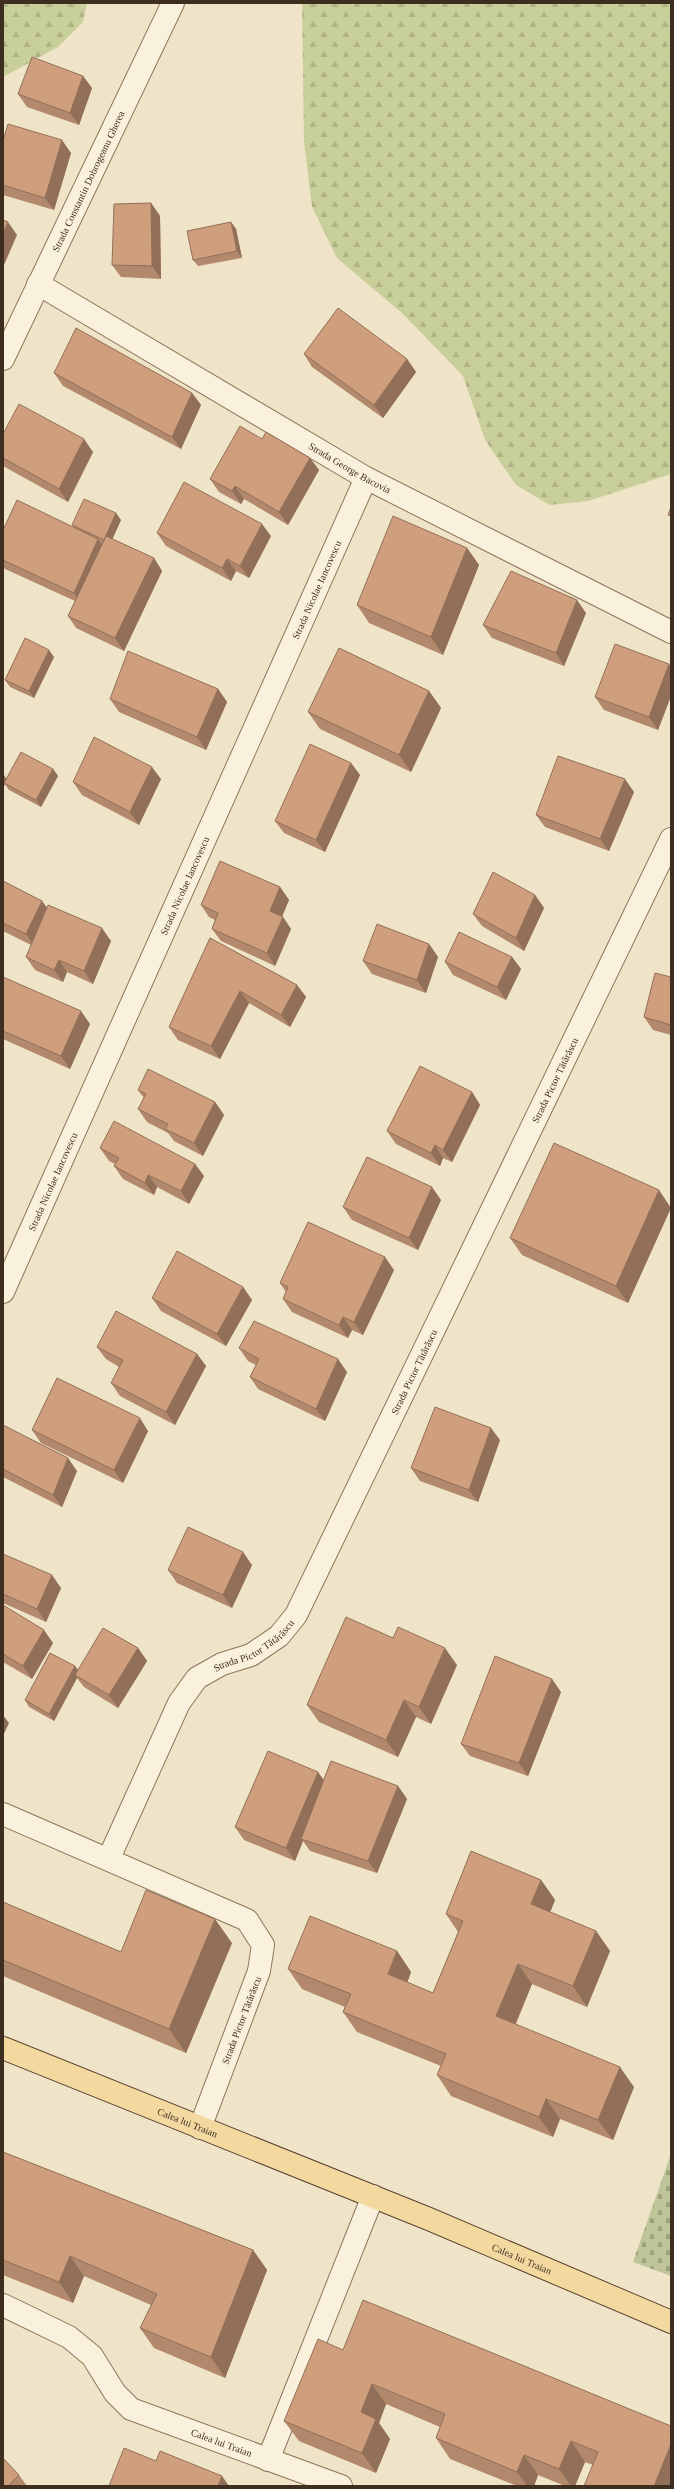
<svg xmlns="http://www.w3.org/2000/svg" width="674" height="2489" font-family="'Times New Roman',serif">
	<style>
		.forest { fill: url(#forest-firs) }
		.cemetery { fill: url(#cemetery-stones) }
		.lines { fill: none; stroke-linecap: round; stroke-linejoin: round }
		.street-casing { stroke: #8d765c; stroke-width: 24 }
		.primary-casing { stroke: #5b4430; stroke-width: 24 }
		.street { stroke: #faf1dc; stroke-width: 22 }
		.primary { stroke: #f3d9a0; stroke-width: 22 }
		.wall { fill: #b2896c }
		.shaded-wall { fill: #916f58 }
		.building { fill: #cf9f7d; stroke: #916f58 }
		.labels { text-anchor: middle; stroke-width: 3.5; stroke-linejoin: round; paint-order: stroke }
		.street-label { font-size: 10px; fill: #3d2e20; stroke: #f7eed8 }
	</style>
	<defs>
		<pattern id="forest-firs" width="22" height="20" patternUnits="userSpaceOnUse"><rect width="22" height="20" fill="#c9cf9b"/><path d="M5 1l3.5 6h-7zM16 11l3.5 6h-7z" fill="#aeb285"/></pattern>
		<pattern id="cemetery-stones" width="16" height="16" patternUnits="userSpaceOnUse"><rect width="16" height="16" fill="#bfc49a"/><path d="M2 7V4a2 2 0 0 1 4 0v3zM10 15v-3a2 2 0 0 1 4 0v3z" fill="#9ca07d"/></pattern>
	</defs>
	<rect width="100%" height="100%" fill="#f0e4c8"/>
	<path class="forest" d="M3,3h84l-4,19 -25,25 -55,30z
		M302,3h369v471l-83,27 -38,4 -34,-20 -31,-45 -22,-64 -60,-62 -66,-56 -25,-51 -8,-65z"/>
	<path class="cemetery" d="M671,2154v122l-38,-14z"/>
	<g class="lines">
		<g class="street-casing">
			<g id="street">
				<path id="s1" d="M38,284l328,194 305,154"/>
				<path id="s2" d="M3,359l170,-356"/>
				<path id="s3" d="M3,1292l363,-814"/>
				<path d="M3,1814l244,106 16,25 -4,26 -59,157"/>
				<path id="s4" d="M109,1858l70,-155 18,-25 25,-14 29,-9 28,-19 17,-21 375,-776"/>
				<path id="s5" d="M3,2305l66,32 23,19 23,37 16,16 210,77"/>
				<path d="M268,2460l105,-264"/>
			</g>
		</g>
		<g class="primary-casing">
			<g id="primary">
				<path id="s6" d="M3,2048l426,171 242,103"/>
			</g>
		</g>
		<use href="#street" class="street"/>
		<use href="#primary" class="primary"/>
	</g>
	<path class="wall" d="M83,76l9,12 -13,37 -52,-18 -9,-13z
		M3,141l68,12 -17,57 -51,-15z
		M151,203l9,13 1,63 -40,-2 -9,-12z
		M231,222l5,7 6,29 -44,8 -5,-6z
		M304,354l103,5 9,13 -33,46 -71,-51z
		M54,373l138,20 9,12 -20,44 -118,-63z
		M3,434l90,18 -25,50 -65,-36z
		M262,439l48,19 9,12 -31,55 -44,-26 -3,5 -22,-12 -9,-13z
		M121,520l-9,19 42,19 8,13 -38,80 -48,-23 -8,-12 7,-15 -72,-33v-38l71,-3 -2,-2z
		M157,533l114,3 -22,42 -13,-7 -5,10 -65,-35z
		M467,548l12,17 -36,90 -74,-32 -12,-18z
		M586,613l-22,53 -72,-28 -9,-13z
		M54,657l-20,41 -24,-11 -5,-7z
		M671,666v30l-13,34 -54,-20 -9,-13z
		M218,689l9,13 -21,48 -87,-38 -9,-13z
		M429,691l12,17 -30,64 -91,-43 -12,-17z
		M351,763l9,12 -35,77 -41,-19 -9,-12z
		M53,769l5,7 -17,31 -32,-17 -4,-6 -2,4v-14l3,5z
		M161,779l-22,46 -57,-30 -9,-13z
		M634,792l-25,59 -64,-24 -9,-12z
		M3,881l39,20 5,7 64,33 -18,43 -26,-12 -4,10 -28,-12 -9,-13 5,-12 -28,-14z
		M280,887l9,13 -7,16 9,13 -16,37 -54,-25 -9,-12 3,-9 -6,-3 -8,-12z
		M535,895l9,13 -20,43 -42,-25 -9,-12z
		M210,938l87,47 9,12 -16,30 -41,-24 -29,56 -42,-19 -9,-13z
		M429,944l9,13 -12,36 -54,-19 -9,-13z
		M512,957l9,12 -15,31 -53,-25 -8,-13z
		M3,977l87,47 -20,45 -67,-30z
		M671,977v58l-18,-5 -9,-13z
		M138,1090l77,12 9,13 -21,41 -29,-15 -6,-8 -21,-11 -9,-13 6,-11z
		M472,1092l8,13 -28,57 -9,-4 -3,8 -44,-22 -9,-13z
		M100,1148l95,16 9,12 -15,28 -32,-17 -3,8 -31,-16 -9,-13 1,-2 -6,-3z
		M441,1200l-23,50 -66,-30 -9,-13z
		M671,1207l-43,96 -106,-48 -12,-17z
		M394,1270l-31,65 -11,-5 -4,8 -56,-26 -9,-13 3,-7 -6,-9z
		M243,1287l9,13 -26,46 -65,-35 -9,-13z
		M97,1347l100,7 9,12 -31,59 -55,-29 -9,-13 8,-16 -13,-8z
		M239,1348l108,24 -22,49 -67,-32 -8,-12 6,-12 -8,-4z
		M3,1425l74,46 -15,36 -59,-30z
		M32,1430l116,1 -25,52 -82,-40z
		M500,1440l-22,62 -58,-21 -9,-13z
		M3,1554l58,34 -15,34 -43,-19z
		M252,1565l-20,43 -55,-25 -9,-13z
		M3,1605l50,38 -21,36 -29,-17z
		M138,1648l9,13 -29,47 -34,-21 -7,-9 -23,43 -25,-14 -4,-7 50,-34 3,4z
		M457,1665l-26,59 -15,-7 -18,40 -79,-35 -12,-17z
		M561,1692l-33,84 -58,-20 -9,-12z
		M324,1780l74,6 9,13 -30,74 -67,-22 -7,-10 -8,20 -51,-21 -9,-13z
		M541,1880l14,20 -5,12 46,19 14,20 -23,56 -55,-23 -16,40 118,63 -21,53 -53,-21 -7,18 -102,-41 -14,-21 4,-9 -84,-34 -14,-20 2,-5 -43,-18 -14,-20 109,-18 14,21 -4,10 26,11 25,-61 -12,-18z
		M3,1902l118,50 111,-9 -46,110 -183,-77z
		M3,2152l250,98 14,20 -42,108 -71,-30 -14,-20 11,-23 -67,-29 -11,27 -70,-28z
		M343,2350l328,76 -78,39 -8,-3 -10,24h-10l-27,-11 -4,11h-17l-67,-27 -14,-21 4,-11 -54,-23 -7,19 11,16 -14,34 -77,-32 -15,-20z
		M19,2475l8,11h-24z"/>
	<path class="shaded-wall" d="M83,76l9,12 -13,37 -9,-12z
		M62,140l9,13 -17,57 -9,-12z
		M151,203l9,13 1,63 -9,-13z
		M8,222l9,13 -13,30 -1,-1v-30z
		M231,222l5,7 6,29 -5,-7z
		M407,359l9,13 -33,46 -9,-13z
		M192,393l9,12 -20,44 -9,-12z
		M84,439l9,13 -25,50 -9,-13z
		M310,458l9,12 -31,55 -9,-13z
		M235,486l9,13 -3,5 -9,-13z
		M116,513l5,7 -12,27 -5,-7z
		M262,524l9,12 -22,42 -9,-12z
		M98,539l9,13 -24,53 -9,-12z
		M467,548l12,17 -36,90 -12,-18z
		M154,558l8,13 -38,80 -9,-13z
		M227,559l9,12 -5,10 -9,-13z
		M577,600l9,13 -22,53 -8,-13z
		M49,650l5,7 -20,41 -5,-7z
		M669,664l2,2v30l-13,34 -9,-13z
		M218,689l9,13 -21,48 -9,-13z
		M429,691l12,17 -30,64 -12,-17z
		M351,763l9,12 -35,77 -9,-12z
		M152,767l9,12 -22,46 -9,-13z
		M53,769l5,7 -17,31 -5,-7z
		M3,774l4,6 -4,8z
		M625,779l9,13 -25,59 -9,-12z
		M280,887l9,13 -10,24 -9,-13z
		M535,895l9,13 -20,43 -8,-13z
		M42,901l9,13 -16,33 -9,-13z
		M283,917l8,12 -16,37 -8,-13z
		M102,928l9,13 -18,43 -9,-13z
		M429,944l9,13 -12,36 -9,-13z
		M512,957l9,12 -15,31 -9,-13z
		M59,960l8,12 -4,10 -9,-12z
		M297,985l9,12 -16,30 -9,-12z
		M240,991l9,12 -29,56 -9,-13z
		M81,1011l9,13 -20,45 -9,-13z
		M472,1092l8,13 -28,57 -9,-12z
		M215,1102l9,13 -21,41 -9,-13z
		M435,1145l8,13 -3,8 -9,-13z
		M195,1164l9,12 -15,28 -8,-13z
		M148,1175l9,12 -3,8 -9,-12z
		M432,1187l9,13 -23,50 -9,-12z
		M659,1190l12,18 -43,95 -12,-17z
		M385,1257l9,13 -31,65 -9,-13z
		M243,1287l9,13 -26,46 -9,-12z
		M343,1317l9,13 -4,8 -9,-13z
		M197,1354l9,12 -31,59 -9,-13z
		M338,1359l9,13 -22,49 -9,-12z
		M140,1418l8,13 -25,52 -9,-13z
		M491,1428l9,12 -22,62 -9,-12z
		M68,1458l9,13 -15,36 -9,-12z
		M243,1552l9,13 -20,43 -9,-13z
		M52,1575l9,13 -15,34 -9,-13z
		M44,1630l9,13 -21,36 -9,-13z
		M138,1648l9,13 -29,47 -9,-13z
		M445,1648l12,17 -26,59 -12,-17z
		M75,1666l5,7 -5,2 2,3 -23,43 -5,-7z
		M552,1679l9,13 -33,84 -9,-13z
		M404,1700l12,17 -18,40 -12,-17z
		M3,1715l6,8 -6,13z
		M318,1772l9,12 -26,55 2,2 -8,20 -9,-13z
		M398,1786l9,13 -30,74 -9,-12z
		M541,1880l14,20 -10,25 -14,-21z
		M215,1919l17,24 -46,110 -17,-24z
		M596,1931l14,20 -23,56 -14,-21z
		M397,1951l14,21 -8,23 -15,-21z
		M518,1964l14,20 -22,52 -14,-20z
		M620,2067l14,20 -21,53 -15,-20z
		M546,2099l14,20 -7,18 -14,-20z
		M253,2250l14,20 -42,108 -14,-21z
		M70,2256l14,20 -11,27 -14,-21z
		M372,2384l14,20 -7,19 11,16 -14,34 -14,-20 -1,-41z
		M571,2441l14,21 -10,24h-4l-12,-17z
		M671,2444v42h-17z
		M524,2455l14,20 -4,11h-7l-10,-14z
		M222,2476l7,10h-11z"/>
	<path class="building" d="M32,57l51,19 -13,37 -52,-19z
		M8,124l54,16 -17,58 -42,-13v-44z
		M151,203l1,63 -40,-1 2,-61z
		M3,220l5,2 -5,12z
		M231,222l6,29 -44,9 -6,-29z
		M338,308l69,51 -33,46 -70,-51z
		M76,328l116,65 -20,44 -118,-64z
		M19,404l65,35 -25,50 -56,-31v-24z
		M240,426l22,13 4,-7 44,26 -31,54 -44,-26 -3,5 -22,-12z
		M184,482l78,42 -22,42 -13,-7 -5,9 -65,-35z
		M84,499l32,14 -12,27 -32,-15z
		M17,500l81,39 -24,54 -71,-33v-30z
		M671,507v9l-3,-1z
		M393,516l74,32 -36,89 -74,-32z
		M106,536l48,22 -39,80 -47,-22z
		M511,571l66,29 -21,53 -73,-28z
		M25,638l24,12 -20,41 -24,-11z
		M615,644l54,20 -20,53 -54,-20z
		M339,648l90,43 -30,64 -91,-43z
		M128,651l90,38 -21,48 -87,-38z
		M94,737l58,30 -22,45 -57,-30z
		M310,744l41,19 -35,77 -41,-19z
		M21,752l32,17 -17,31 -32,-17z
		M558,756l67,23 -25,60 -64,-24z
		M220,861l60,26 -10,24 13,6 -16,36 -55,-24 6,-16 -17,-8z
		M493,872l42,23 -19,43 -43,-24z
		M3,881l39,20 -16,33 -23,-11z
		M48,905l54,23 -18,43 -25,-11 -5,10 -28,-13z
		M377,924l52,20 -12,36 -54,-19z
		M459,932l53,25 -15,30 -52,-25z
		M210,938l87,47 -16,30 -41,-24 -29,55 -42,-19z
		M655,973l16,4v48l-27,-8z
		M3,977l78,34 -20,45 -58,-25z
		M420,1066l52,26 -29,58 -8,-5 -4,8 -44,-22z
		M148,1069l67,33 -21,41 -29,-14 3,-5 -30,-15 8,-15 -8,-4z
		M114,1121l81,43 -14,27 -33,-16 -3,8 -31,-17 5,-8 -19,-10z
		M554,1143l105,47 -43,96 -106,-48z
		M367,1157l65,30 -23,51 -66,-31z
		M308,1222l77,35 -31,65 -11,-5 -4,8 -56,-26 5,-12 -8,-4z
		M177,1251l66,36 -26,47 -65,-36z
		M116,1311l81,43 -31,58 -55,-29 12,-23 -26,-13z
		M254,1321l84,38 -22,50 -66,-32 9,-18 -20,-11z
		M57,1378l83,40 -26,52 -82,-40z
		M435,1407l56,21 -22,62 -58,-22z
		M3,1425l65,33 -15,37 -50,-26z
		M188,1527l55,25 -20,43 -55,-25z
		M3,1554l49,21 -15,34 -34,-15z
		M3,1605l41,25 -21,36 -20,-12z
		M346,1617l47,21 5,-11 47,21 -26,59 -15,-7 -18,40 -79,-35z
		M103,1628l35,20 -29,47 -34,-20z
		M50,1653l25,13 -26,48 -24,-14z
		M495,1656l57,23 -33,84 -58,-19z
		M268,1751l50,21 -32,76 -51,-21z
		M331,1761l67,25 -30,75 -67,-22z
		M471,1851l70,29 -10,24 65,27 -23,55 -55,-22 -22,52 124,51 -22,53 -52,-21 -7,18 -102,-42 9,-21 -103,-42 8,-18 -63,-25 22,-53 87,35 -9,23 45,19 30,-72 -17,-7z
		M146,1890l69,29 -46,110 -166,-69v-58l118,50z
		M3,2152l250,98 -42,107 -71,-29 17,-34 -87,-38 -11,26 -56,-22z
		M363,2300l308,126v18l-17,42h-70l14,-34 -27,-11 -12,28 -35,-14 -7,17 -81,-34 9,-24 -73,-30 -11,28 15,7 -14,34 -78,-32 34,-82 25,11z
		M124,2448l32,13 4,-10 62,25 -4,10h1h-110z
		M3,2458l16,17 -11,11h-5z"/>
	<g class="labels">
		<g class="street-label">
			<text dy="4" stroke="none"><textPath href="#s2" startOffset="197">Strada Constantin Dobrogeanu Gherea</textPath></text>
			<text dy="4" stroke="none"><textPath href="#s1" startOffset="362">Strada George Bacovia</textPath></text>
			<text dy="4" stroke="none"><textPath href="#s3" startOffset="769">Strada Nicolae Iancovescu</textPath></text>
			<text dy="4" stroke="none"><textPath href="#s3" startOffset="445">Strada Nicolae Iancovescu</textPath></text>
			<text dy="4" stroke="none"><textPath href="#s4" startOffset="915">Strada Pictor Tătărăscu</textPath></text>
			<text dy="4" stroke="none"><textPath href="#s3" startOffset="121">Strada Nicolae Iancovescu</textPath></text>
			<text dy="4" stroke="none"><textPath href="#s4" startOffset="591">Strada Pictor Tătărăscu</textPath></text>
			<text dy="4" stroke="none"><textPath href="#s4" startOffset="267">Strada Pictor Tătărăscu</textPath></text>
			<text transform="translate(241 2020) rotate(-69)" y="4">Strada Pictor Tătărăscu</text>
			<text dy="4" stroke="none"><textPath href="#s6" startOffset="199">Calea lui Traian</textPath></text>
			<text dy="4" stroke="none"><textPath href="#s6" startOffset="560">Calea lui Traian</textPath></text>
			<text dy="4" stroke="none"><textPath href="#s5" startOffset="266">Calea lui Traian</textPath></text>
		</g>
	</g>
	<rect width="674" height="2489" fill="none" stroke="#3d2e20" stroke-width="8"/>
</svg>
